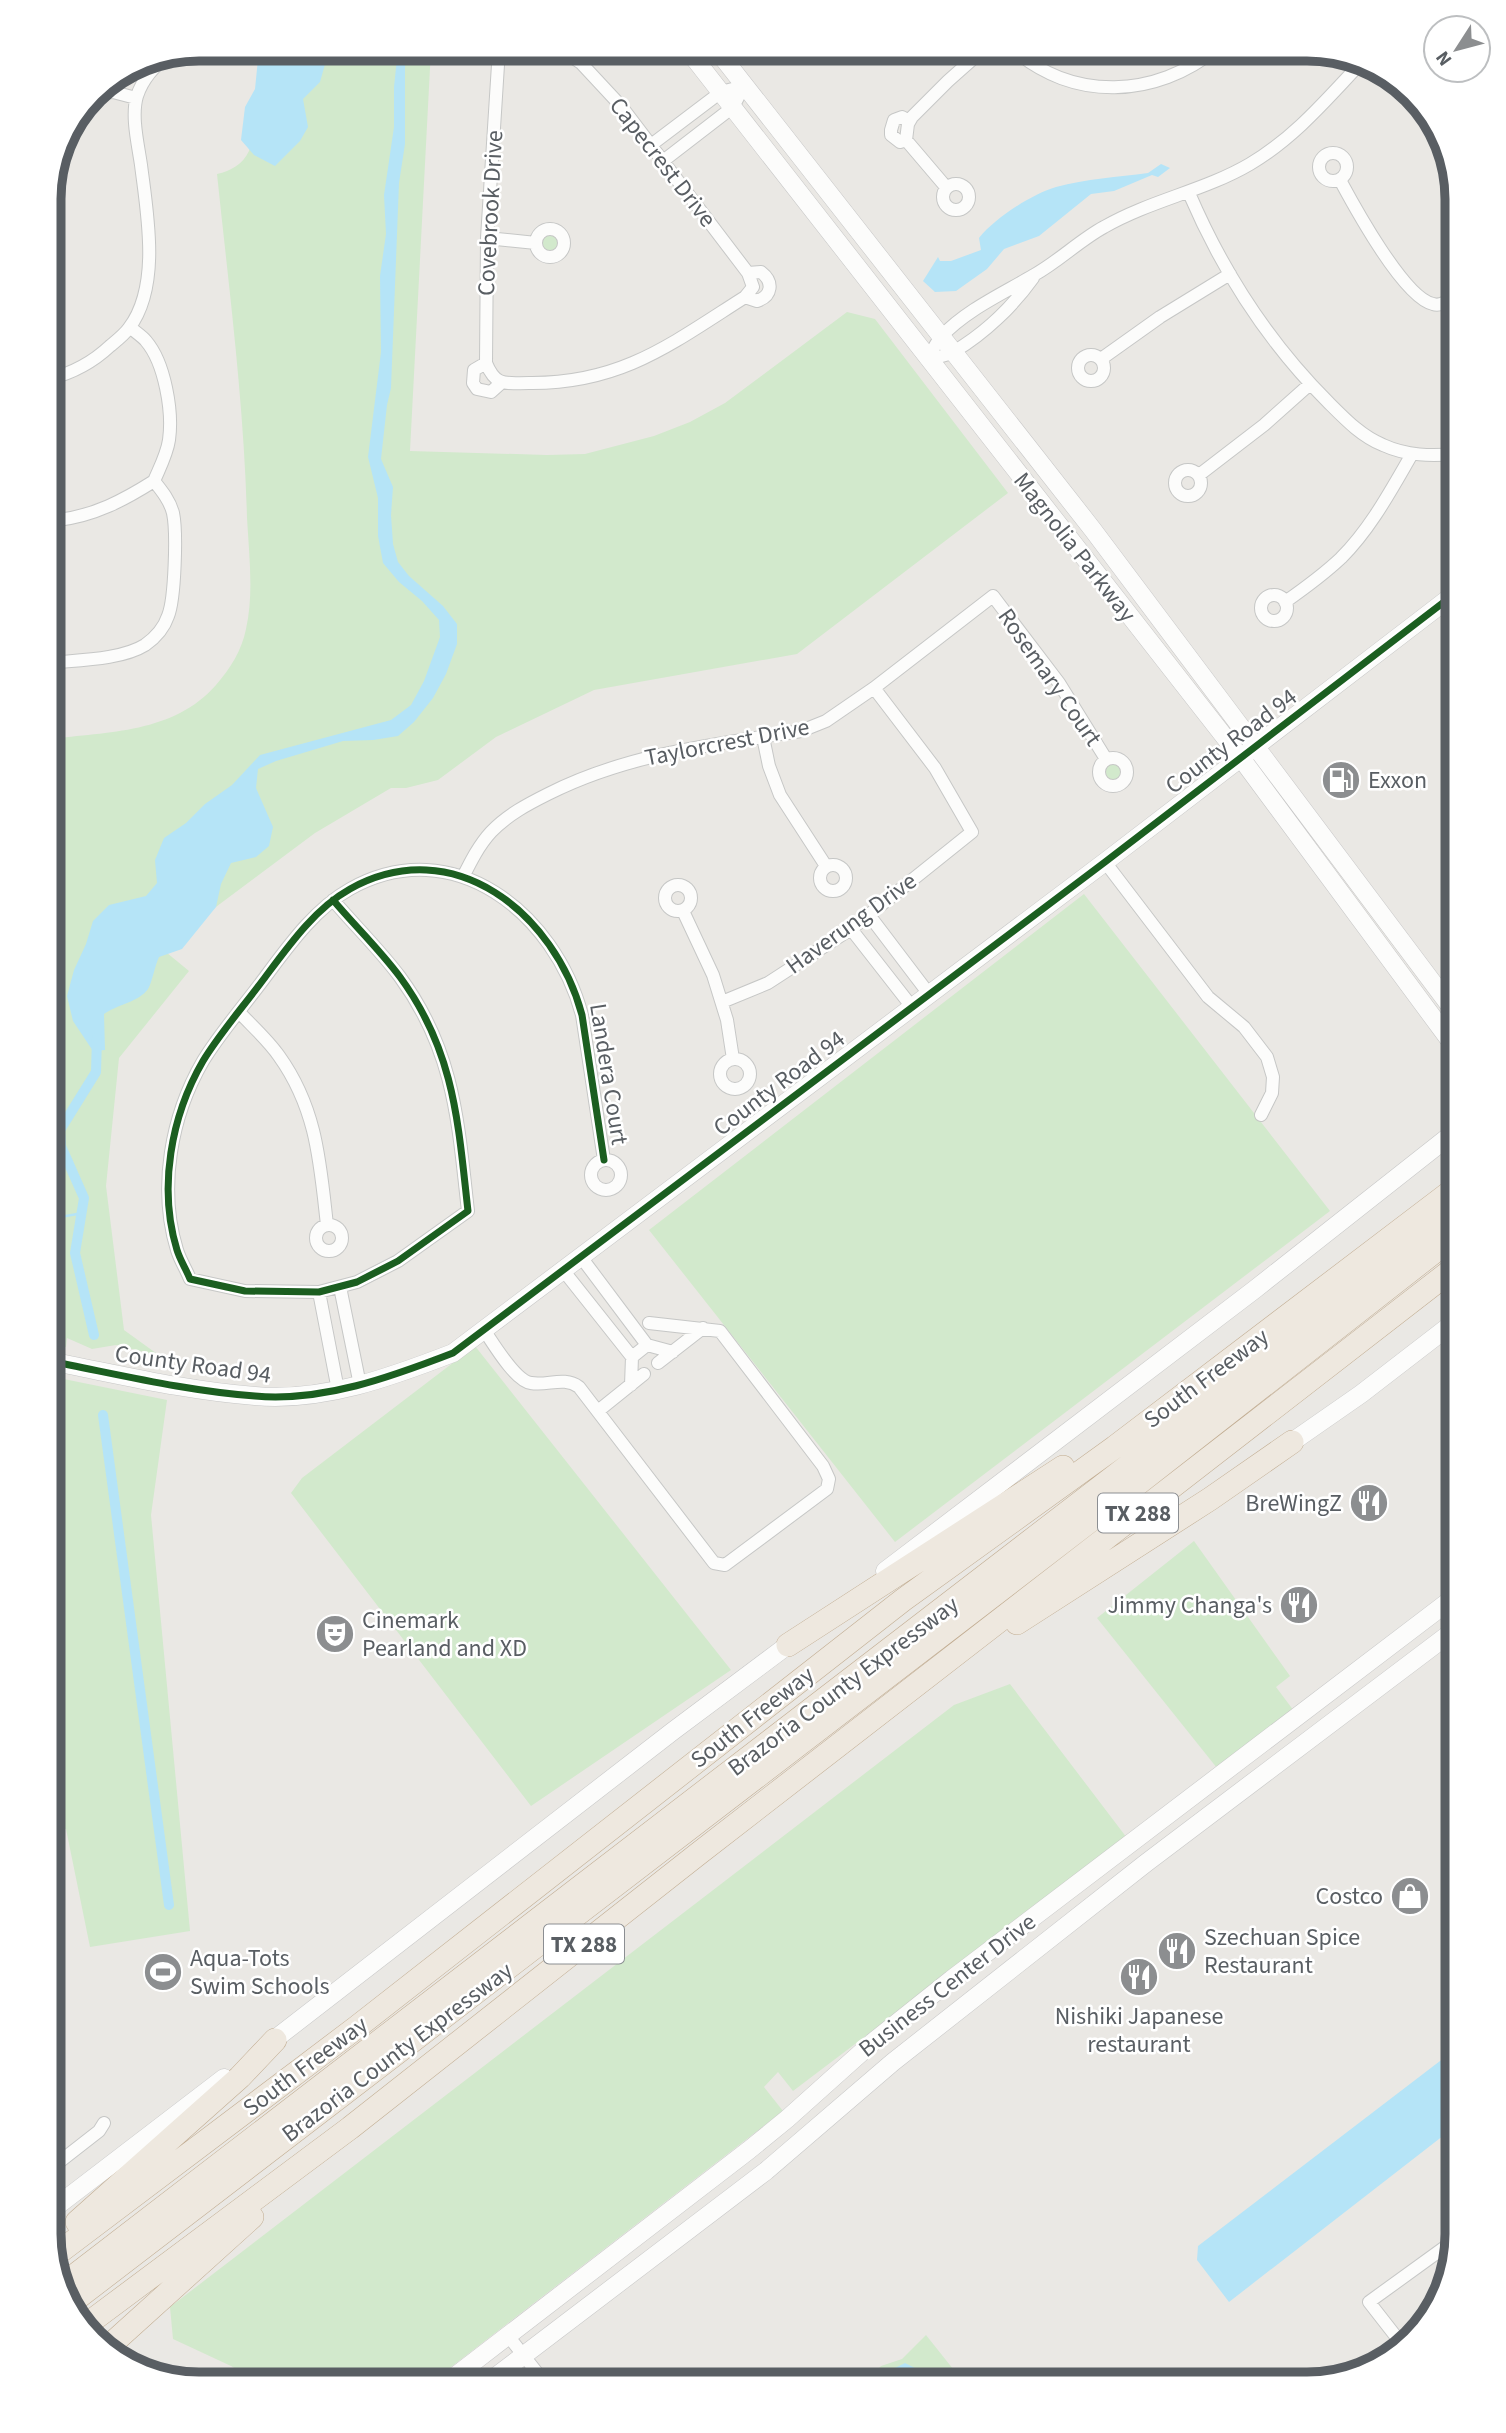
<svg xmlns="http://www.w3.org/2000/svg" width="1506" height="2433" font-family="'Source Sans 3',sans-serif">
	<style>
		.green { fill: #d2e9cc }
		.water { fill: #b5e4f7 }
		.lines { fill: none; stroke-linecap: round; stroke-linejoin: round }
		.stream { stroke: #b5e4f7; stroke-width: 2.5 }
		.canal { stroke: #b5e4f7; stroke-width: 10 }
		.street-casing { stroke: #c6c7c6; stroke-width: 14 }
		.secondary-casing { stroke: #c7c7c7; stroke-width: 19 }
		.highway-casing { stroke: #c1ac91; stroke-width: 24 }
		.street { stroke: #fcfcfb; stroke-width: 12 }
		.secondary { stroke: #fcfcfb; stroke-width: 18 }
		.highway { stroke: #eee8df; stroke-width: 23 }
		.cycleway-casing { stroke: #fff; stroke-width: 11 }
		.cycleway { stroke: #1b5e20; stroke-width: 7 }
		.labels { text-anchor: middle; stroke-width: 5; stroke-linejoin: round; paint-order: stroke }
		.shield { fill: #fff; stroke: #8b8e92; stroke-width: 2 }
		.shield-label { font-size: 23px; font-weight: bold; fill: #595e63 }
		.street-label { font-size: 24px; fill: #595e63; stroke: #fff }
		.poi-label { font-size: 24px; fill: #595e63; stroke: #fff; text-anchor: start }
		.rim { fill: none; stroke: #595e63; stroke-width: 9 }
	</style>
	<rect width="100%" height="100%" fill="#eae8e4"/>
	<path class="green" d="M274,49h157l-21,402 137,4 38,-1 69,-18 36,-14 35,-19 122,-91 28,7 133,174 -211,161 -203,36 -98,47 -58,43 -32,8h-15l-76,45 -154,115 28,23 -70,87 -13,128 18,144 36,26 -44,-11 -24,4 -25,-11 -1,9 -17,-5v-603c59,-7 125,-6 167,-54 14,-16 26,-35 30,-56 8,-35 3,-75 1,-111 -3,-115 -18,-229 -30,-344 14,-3 26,-10 32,-23z
		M536 241a13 13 0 1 1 26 0a13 13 0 1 1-26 0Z
		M1101 773a13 13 0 1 1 26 0a13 13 0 1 1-26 0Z
		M1084,894l246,317 -435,331 -246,-312z
		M475,1346l256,324 -200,136 -240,-313 11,-15z
		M49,1376l118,24 -16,115 39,416 -100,16 -24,-118 -17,-4z
		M1194,1541l96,135 -14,11 18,24 -77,57 -120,-150z
		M1010,1684l117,154 -334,253 -15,-19 -14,15 19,24 -354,273h-169l-29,-18 -58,-27 -3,-32 784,-602z
		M926,2335l39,49h-102l18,-18 21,-7z"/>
	<path class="water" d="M259,49l70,1 -9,32 -17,17 5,28 -8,14 -25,25 -21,-11 -13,-15 4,-33 10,-18z
		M398,49h9l-2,17v78l-6,39 -8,205 -4,17 -6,54 12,28 -2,28 2,29 5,18 11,14 34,30 14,18v20l-11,30 -13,24 -19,24 -16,14 -25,4 -30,1 -67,20 -18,8 -2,19 17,39 -4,19 -13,11 -25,6 -10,21 -5,23 -34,42 -23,8c-4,8 -7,26 -11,32 -9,13 -32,16 -44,25l1,36 -12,1 -20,-30 -6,-25 7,-26 12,-26 7,-23 16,-16 37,-9 11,-13 -2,-23 9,-22 22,-15 19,-19 27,-19 28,-30 131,-35 20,-15 13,-24 16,-44 -1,-17 -17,-19 -23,-19 -16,-19 -5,-27v-38l-10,-41 13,-105 -1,-76 6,-42 -2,-39 10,-68v-40z
		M1161,164l9,4 -12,9 -6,-2 -38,16 -23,3 -52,42 -35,13 -17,20 -31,22 -21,1 -12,-11 15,-24 2,4h11l30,-11 -2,-12c16,-20 53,-44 77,-51 30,-8 62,-10 92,-14z
		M1457,2048v77l-228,177 -32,-42 1,-14z
		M905,2363l10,5 9,16h-53l8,-8z"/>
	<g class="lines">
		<path class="stream" d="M49,1219l34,-6"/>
		<path class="canal" d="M94,1335l-19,-82 9,-55 -23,-52 -1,-16 36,-58 1,-34
			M103,1415l66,490"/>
		<g class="street-casing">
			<path id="street" d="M197,49h8
				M499,49l-12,189 -1,125c10,24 19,20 43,20 92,1 142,-39 216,-86l8,-10 -5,-14 -127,-167 -40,-43 -21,-14
				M1013,49c60,53 143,49 203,0
				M93,94l20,-2 23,6
				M906,140l-6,2 -9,-7v-5l3,-10 8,-3 7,4
				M651,145l70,-53 23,-6
				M1319 167a14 14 0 1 1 28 0a14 14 0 1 1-28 0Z
				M663,161l70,-54 11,-21
				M1340,180c14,26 64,118 93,124 9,3 17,-5 24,-10
				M943 197a13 13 0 1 1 26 0a13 13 0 1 1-26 0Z
				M946,187l-40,-47 2,-16 4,-7 36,-36 36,-32
				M1189,193c33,77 80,150 139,209 17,17 33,34 55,43 24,11 48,11 74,9
				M536 243a14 14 0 1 1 28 0a14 14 0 1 1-28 0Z
				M487,238l49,5
				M745,297l12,4c15,-5 17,-19 4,-29l-13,1
				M130,327c5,5 12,9 16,14 19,22 27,71 23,99 -2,14 -9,27 -15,41
				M1078 368a13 13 0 1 1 26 0a13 13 0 1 1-26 0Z
				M928,359c4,-7 8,-17 14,-23 24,-26 62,-43 92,-61 25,-14 46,-35 70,-48 47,-27 100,-36 146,-63 44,-26 76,-64 110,-100
				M928,359c9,-2 19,-3 27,-8 30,-18 58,-45 78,-73
				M1101,359l59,-42 70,-43
				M486,363l-12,7 -1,13 4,6 14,3 10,-9
				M49,379c24,-6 43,-16 61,-33 6,-5 14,-11 19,-18 32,-42 18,-115 12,-163 -3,-21 -10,-49 -4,-69 6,-18 18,-31 33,-41
				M1175 483a13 13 0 1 1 26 0a13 13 0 1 1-26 0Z
				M1199,475l65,-50 46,-41
				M58,520c36,-4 66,-20 96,-39
				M49,532l5,-3 4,-9 -3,-9 -6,-3
				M1261 608a13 13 0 1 1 26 0a13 13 0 1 1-26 0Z
				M1285,602c20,-14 39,-28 56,-44 30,-30 50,-68 71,-104
				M49,663c28,-3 72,-3 96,-18 10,-7 19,-17 23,-29 7,-17 9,-84 5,-103 -3,-12 -11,-22 -19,-32
				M763,737l6,29 11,29 46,71
				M1099 772a14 14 0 1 1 28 0a14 14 0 1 1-28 0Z
				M1105,862l103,135 36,30 23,30 6,20 -1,16 -11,22
				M820 878a13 13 0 1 1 26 0a13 13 0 1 1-26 0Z
				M463,877c8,-16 16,-32 28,-45 16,-17 37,-28 57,-38 79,-40 166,-50 253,-63l25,-10 48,-33 119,-92 66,87 47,76
				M665 898a13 13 0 1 1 26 0a13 13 0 1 1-26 0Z
				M333,900c22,26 47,50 67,77 55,75 58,146 68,234l-70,50 -41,21 -38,10 -74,-1 -55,-12c-4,-10 -10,-19 -13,-29 -19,-62 -6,-134 26,-189 17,-28 40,-54 60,-81 24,-32 51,-71 87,-91 104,-58 205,25 232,126l22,145
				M683,911l30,64 14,45 6,39
				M869,915l60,79
				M851,929l61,78
				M722,1002l46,-19 83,-54 121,-97 -37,-64 -61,-80
				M239,1012c13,14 29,28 40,44 38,53 41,107 48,169
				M720 1074a15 15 0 1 1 30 0a15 15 0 1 1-30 0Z
				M591 1175a15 15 0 1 1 30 0a15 15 0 1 1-30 0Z
				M316 1238a13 13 0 1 1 26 0a13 13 0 1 1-26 0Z
				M581,1257l66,88 26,7
				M563,1270l69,87
				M340,1287l20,98
				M319,1292l19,98
				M484,1330c9,13 31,51 47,53 17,3 33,-7 48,4l135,176 11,2 102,-76 2,-10 -6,-13 -103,-135 -71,-8
				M658,1363l45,-35
				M631,1385l1,-28 15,-12
				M598,1411l46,-37
				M49,2170l50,-39 5,-8
				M509,2337l37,47
				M1401,2343l-32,-41 87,-63"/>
		</g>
		<g class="secondary-casing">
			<path id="secondary" d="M687,49l554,709 216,292
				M716,49l377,481 364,485
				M49,1361c68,13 137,30 206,35 68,6 136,-19 198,-43l652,-491 352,-270
				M1292,1442l69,-48 96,-74
				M885,1571l369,-281 203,-160
				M266,2046l407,-315 123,-92
				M49,2212l175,-134
				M445,2384l304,-234 38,-31 86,-77 79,-63 505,-384
				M486,2384l280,-213 127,-109 253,-199 311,-235"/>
		</g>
		<g class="highway-casing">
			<path id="highway" d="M1017,1623l193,-124 82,-57
				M788,1645l275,-178
				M77,2222l163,-145 35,-37
				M54,2256l303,-229 546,-427 212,-153 342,-260
				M61,2286l1396,-1073
				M68,2305l1026,-787 363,-284
				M86,2325l264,-197 348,-274 759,-588
				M107,2348l145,-131"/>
		</g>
		<use href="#street" class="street"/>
		<use href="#secondary" class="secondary"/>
		<use href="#highway" class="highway"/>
		<g class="cycleway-casing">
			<path id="cycleway" d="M333,900c22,26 47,50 67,77 55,75 58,146 68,234l-70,50 -41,21 -38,10 -74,-1 -55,-12c-4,-10 -10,-19 -13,-29 -19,-62 -6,-134 26,-189 17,-28 40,-54 60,-81 24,-32 51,-71 87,-91 104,-58 205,25 232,126l22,145
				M49,1361c68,13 137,30 206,35 68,6 136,-19 198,-43l652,-491 352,-270"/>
		</g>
		<use href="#cycleway" class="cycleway"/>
	</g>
	<defs>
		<g id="fuel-disc" transform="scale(2.0125)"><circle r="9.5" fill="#8c8e90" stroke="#fff"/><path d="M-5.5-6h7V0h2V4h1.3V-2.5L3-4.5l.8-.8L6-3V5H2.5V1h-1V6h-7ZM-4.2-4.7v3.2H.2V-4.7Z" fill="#fff"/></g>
		<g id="restaurant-disc" transform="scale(2.0125)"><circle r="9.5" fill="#8c8e90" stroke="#fff"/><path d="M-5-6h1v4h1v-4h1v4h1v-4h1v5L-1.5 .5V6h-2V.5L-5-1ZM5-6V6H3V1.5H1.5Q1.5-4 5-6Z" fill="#fff"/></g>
		<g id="theatre-disc" transform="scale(2.0125)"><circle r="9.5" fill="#8c8e90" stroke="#fff"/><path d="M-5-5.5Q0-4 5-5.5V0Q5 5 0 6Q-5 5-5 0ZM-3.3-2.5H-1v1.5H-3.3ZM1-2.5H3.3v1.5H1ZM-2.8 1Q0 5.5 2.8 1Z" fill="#fff"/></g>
		<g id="shop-disc" transform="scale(2.0125)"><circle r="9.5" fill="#8c8e90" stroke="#fff"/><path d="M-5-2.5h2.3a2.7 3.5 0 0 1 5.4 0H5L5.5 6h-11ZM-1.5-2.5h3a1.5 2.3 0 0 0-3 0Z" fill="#fff"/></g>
		<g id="stadium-disc" transform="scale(2.0125)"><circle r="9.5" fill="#8c8e90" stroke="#fff"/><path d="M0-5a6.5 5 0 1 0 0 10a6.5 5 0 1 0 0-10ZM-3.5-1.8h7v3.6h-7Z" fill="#fff"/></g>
	</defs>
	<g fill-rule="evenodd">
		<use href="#fuel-disc" x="1341" y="780"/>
		<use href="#restaurant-disc" x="1369" y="1503"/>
		<use href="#restaurant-disc" x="1299" y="1605"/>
		<use href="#theatre-disc" x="335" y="1634"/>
		<use href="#shop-disc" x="1410" y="1896"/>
		<use href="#restaurant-disc" x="1177" y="1951"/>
		<use href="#stadium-disc" x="163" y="1972"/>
		<use href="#restaurant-disc" x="1139" y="1977"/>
	</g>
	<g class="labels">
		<g class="shield">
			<rect x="1098" y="1493.5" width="80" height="39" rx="5"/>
			<rect x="544" y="1924.5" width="80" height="39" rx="5"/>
		</g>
		<g class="shield-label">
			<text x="1138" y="1521">TX 288</text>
			<text x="584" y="1952">TX 288</text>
		</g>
		<g class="street-label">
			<text transform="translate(663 162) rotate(52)" y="8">Capecrest Drive</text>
			<text transform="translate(490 213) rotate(-87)" y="8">Covebrook Drive</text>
			<text transform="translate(1075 547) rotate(52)" y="8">Magnolia Parkway</text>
			<text transform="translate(1050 677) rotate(55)" y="8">Rosemary Court</text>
			<text transform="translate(1231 741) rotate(-37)" y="8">County Road 94</text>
			<text transform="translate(727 742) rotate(-11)" y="8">Taylorcrest Drive</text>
			<text transform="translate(851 923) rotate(-36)" y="8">Haverung Drive</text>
			<text transform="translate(609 1074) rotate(81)" y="8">Landera Court</text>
			<text transform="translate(779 1083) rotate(-37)" y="8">County Road 94</text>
			<text transform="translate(193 1364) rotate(8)" y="8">County Road 94</text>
			<text transform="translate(1206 1378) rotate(-37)" y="8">South Freeway</text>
			<text transform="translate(843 1686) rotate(-37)" y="8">Brazoria County Expressway</text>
			<text transform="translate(752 1717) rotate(-38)" y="8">South Freeway</text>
			<text transform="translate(947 1985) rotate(-38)" y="8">Business Center Drive</text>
			<text transform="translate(397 2052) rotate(-37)" y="8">Brazoria County Expressway</text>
			<text transform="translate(305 2066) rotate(-37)" y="8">South Freeway</text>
		</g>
		<g class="poi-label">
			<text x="1368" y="788">Exxon</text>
			<text x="1342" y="1511" text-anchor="end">BreWingZ</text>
			<text x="1272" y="1613" text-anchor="end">Jimmy Changa's</text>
			<text x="362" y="1628">Cinemark<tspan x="362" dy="28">Pearland and XD</tspan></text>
			<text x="1383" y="1904" text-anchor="end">Costco</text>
			<text x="1204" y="1945">Szechuan Spice<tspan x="1204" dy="28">Restaurant</tspan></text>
			<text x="190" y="1966">Aqua-Tots<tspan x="190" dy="28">Swim Schools</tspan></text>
			<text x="1139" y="2024" text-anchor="middle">Nishiki Japanese<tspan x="1139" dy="28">restaurant</tspan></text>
		</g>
	</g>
	<path d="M0 0H1506V2433H0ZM199 61H1307A138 138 0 0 1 1445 199V2234A138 138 0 0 1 1307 2372H199A138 138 0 0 1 61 2234V199A138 138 0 0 1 199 61Z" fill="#fff" fill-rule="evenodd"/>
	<path class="rim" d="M199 61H1307A138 138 0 0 1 1445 199V2234A138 138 0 0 1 1307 2372H199A138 138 0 0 1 61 2234V199A138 138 0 0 1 199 61Z"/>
	<g transform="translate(1457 49) rotate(234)"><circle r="33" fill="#ffffff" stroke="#bdbfc1" stroke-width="2"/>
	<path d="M0-5L12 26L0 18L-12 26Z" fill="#8c8e90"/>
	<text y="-10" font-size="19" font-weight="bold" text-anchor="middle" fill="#595e63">N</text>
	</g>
</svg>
